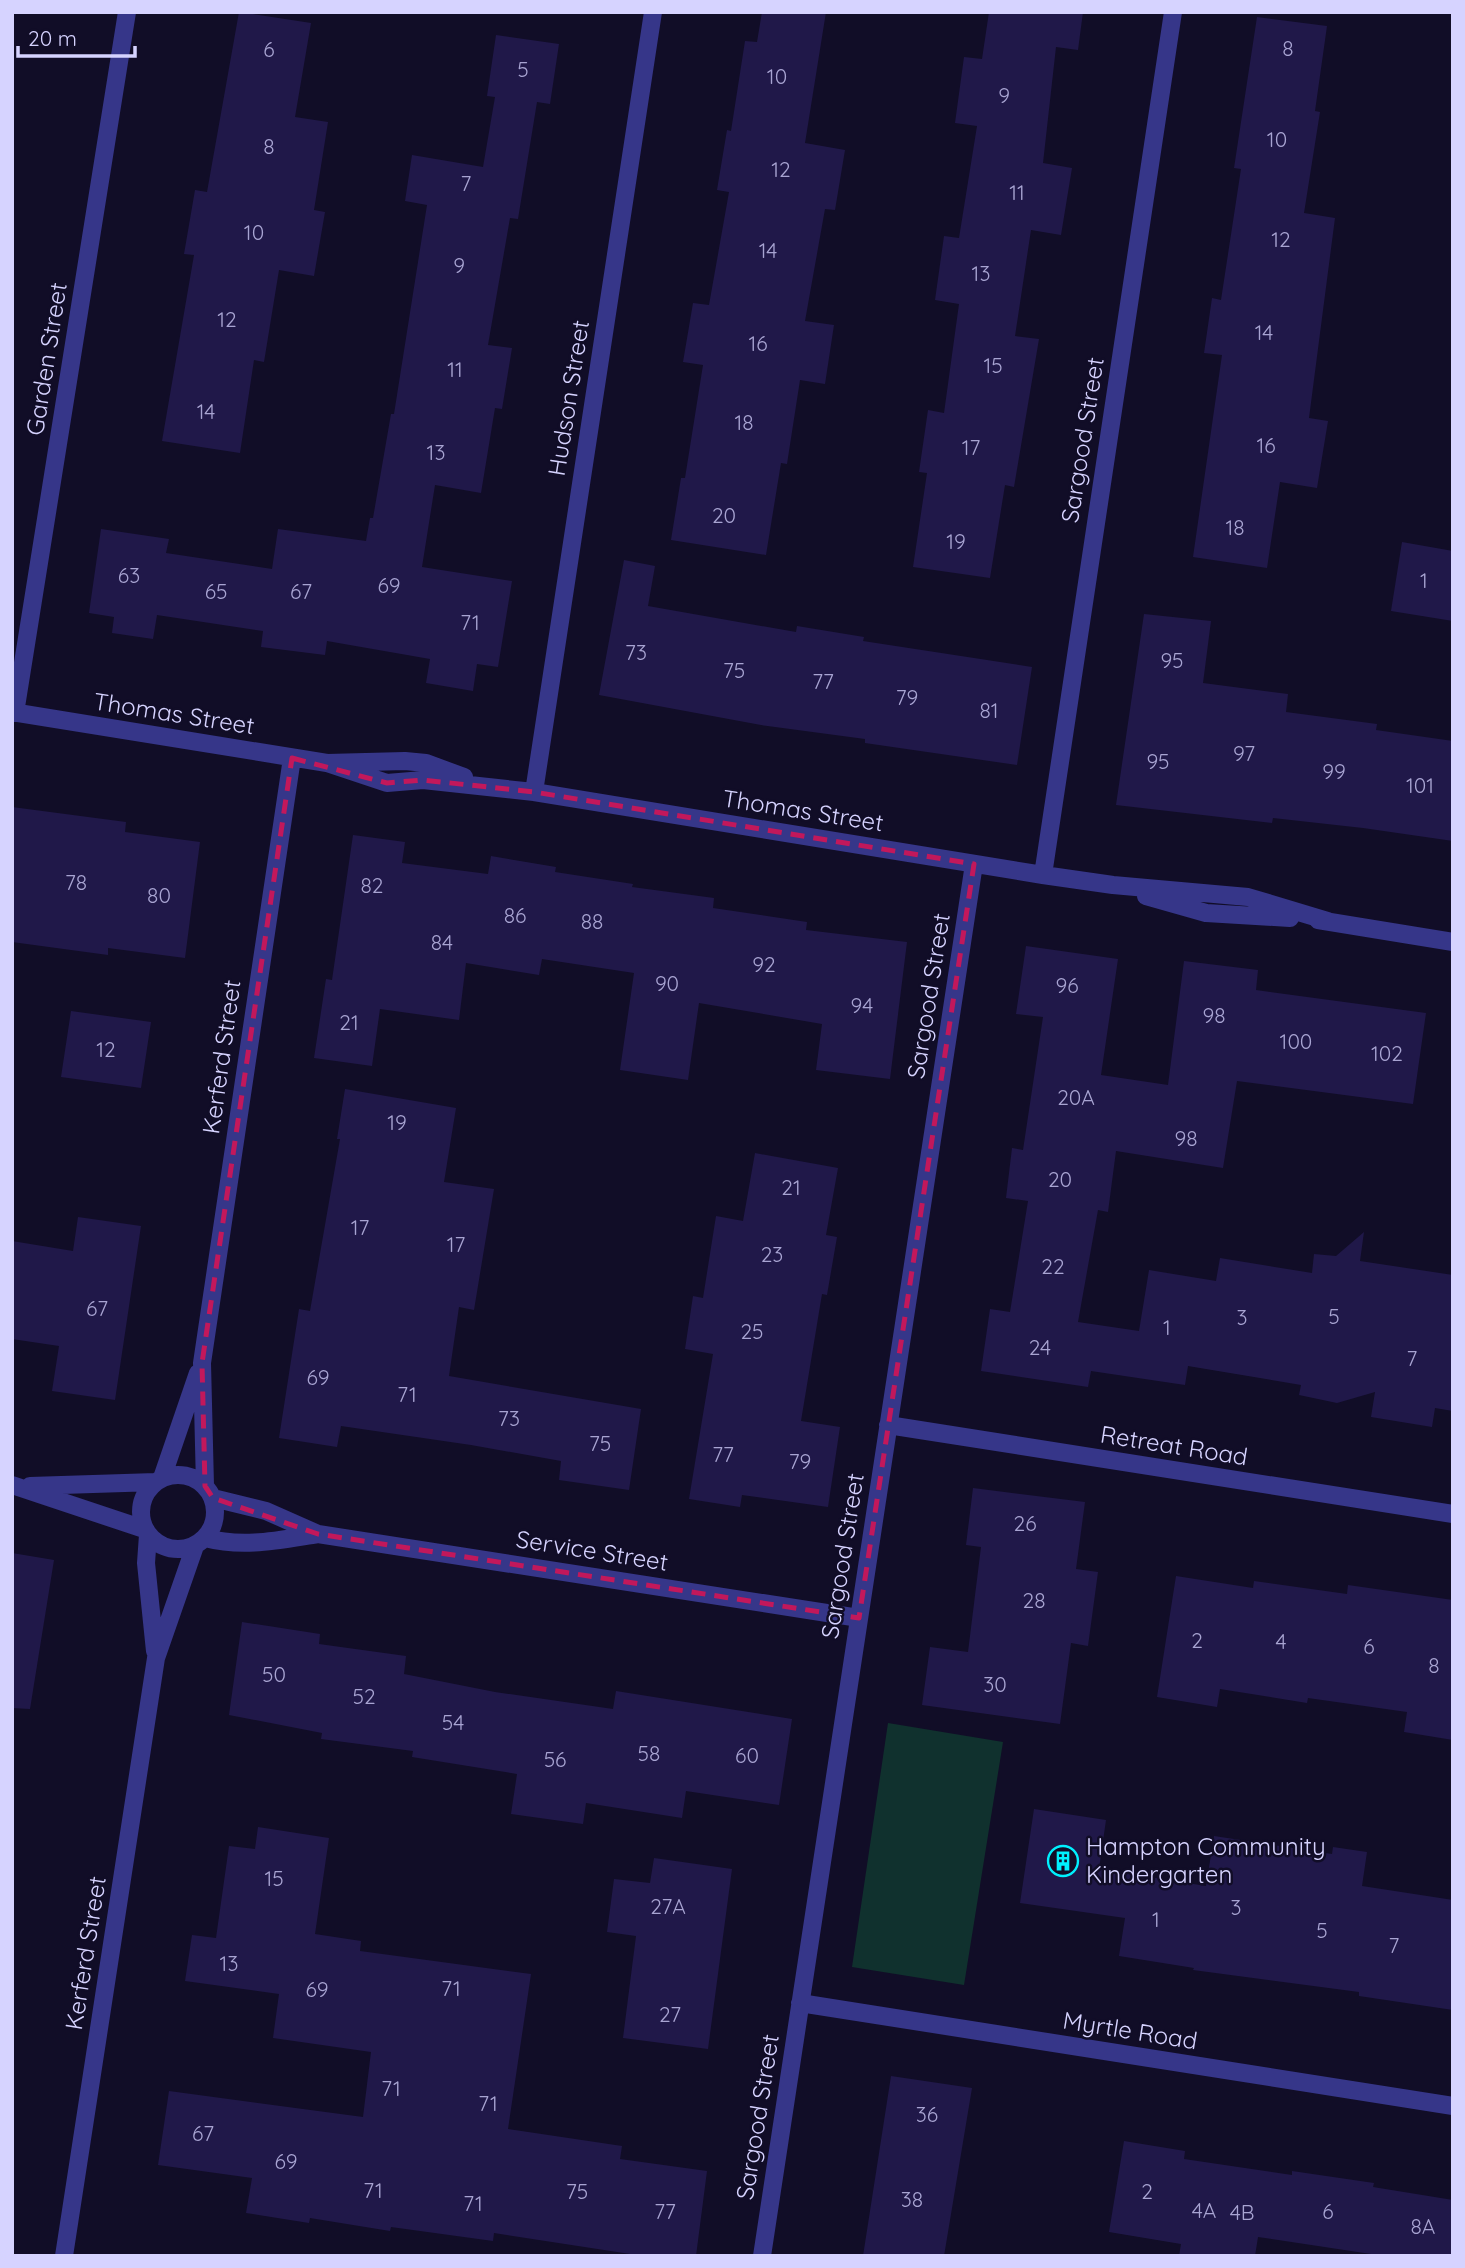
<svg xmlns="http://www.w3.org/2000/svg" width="1465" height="2268" font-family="Quicksand,sans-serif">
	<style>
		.green { fill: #10312e }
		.building { fill: #201849 }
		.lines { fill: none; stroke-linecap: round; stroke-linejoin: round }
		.street { stroke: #363689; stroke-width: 18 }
		.marked { fill: none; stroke: #c2185b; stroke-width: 5; stroke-dasharray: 14 9; stroke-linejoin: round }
		.labels { text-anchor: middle; stroke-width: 5; stroke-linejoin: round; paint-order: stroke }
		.number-label { font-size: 21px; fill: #a8a4d2 }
		.street-label { font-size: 24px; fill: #d6d3ff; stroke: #110d27 }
		.poi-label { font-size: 24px; fill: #d6d3ff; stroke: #110d27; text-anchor: start }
	</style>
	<rect width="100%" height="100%" fill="#110d27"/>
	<path class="green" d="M888,1723l115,19 -39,243 -112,-18z"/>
	<path class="building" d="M239,12l72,11 -16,94 33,5 -14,88 11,2 -11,64 -35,-6 -15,92 -10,-2 -14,93 -78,-12 32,-186 -10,-1 11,-64 12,2z
		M762,12h64l-21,131 40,7 -10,60 -10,-1 -20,112 29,4 -9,59 -25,-4 -13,84 -6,-1 -15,92 -95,-15 10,-62h4l18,-113 -20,-3 10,-59 16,2 20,-113 -12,-2 10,-60 4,1 14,-90 12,1z
		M989,12h94l-5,38 -22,-3 -13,116 29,5 -11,67 -30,-5 -16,106 24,3 -25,148 -9,-2 -15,93 -77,-11 14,-94 -8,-1 9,-62 16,3 15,-109 -24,-4 9,-64 15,2 18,-112 -22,-3 9,-66 18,2z
		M1257,17l70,9 -12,85 5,1 -16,101 31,5 -26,200 19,3 -11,67 -37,-6 -13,86 -74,-11 29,-202 -18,-2 8,-55 9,2 20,-131 -7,-1z
		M496,35l63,9 -9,60 -13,-2 -19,117 -8,-1 -22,127 24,3 -10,61 -7,-1 -14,85 -46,-8 -13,82 90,14 -14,86 -21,-3 -4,27 -47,-8 4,-24 -103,-18 -2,14 -64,-8 2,-16 -106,-16 -4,24 -41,-6 2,-16 -25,-4 12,-84 68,10 -3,14 106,16 6,-40 88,12 4,-23h3l18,-104h3l33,-209 -22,-4 7,-46 71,12 12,-70 -8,-1z
		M1402,542l51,9v70l-62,-10z
		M624,560l31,6 -7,40 148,26 1,-6 67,11 -1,4 169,26 -15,98 -152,-22v-4l-104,-14 -162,-30z
		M1144,614l67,7 -8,62 85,11 -2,18 91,12 -1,6 77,11v100l-90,-13 -90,-10 -1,5 -156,-18z
		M12,807l114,15 -1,10 75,10 -15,116 -77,-10v7l-96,-13z
		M353,835l52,7 -3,21 86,11 3,-18 65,11 -1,5 78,12 -1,3 82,11 -1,10 94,14 -1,8 101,12 -17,137 -74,-9 6,-46 -123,-21 -11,77 -68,-10 14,-97 -92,-14 -3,16 -73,-12 -7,57 -79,-11 -8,57 -58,-8 12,-79 6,1z
		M1026,946l92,13 -17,116 67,10 16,-124 74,9 -2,20 170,23 -13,91 -176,-23 -14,87 -107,-17 -8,61 -10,-2 -20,112 61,9 10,-61 67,11 4,-23 92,15 2,-19 22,2 28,-24 -4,29 93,14v136l-18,-3 -3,19 -61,-10 4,-25 -38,11 -38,-8 2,-10 -113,-19 -3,19 -94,-14 -3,16 -107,-16 9,-62 20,3 18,-111 -22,-3 6,-50 11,2 20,-133 -27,-3z
		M71,1011l80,11 -10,66 -80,-11z
		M345,1089l111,19 -12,74 50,7 -20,121 -15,-3 -10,69 192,33 -12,81 -70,-10 2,-19 -90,-16 -130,-19 -4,21 -58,-9 20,-129 11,2 30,-172h-3z
		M755,1153l83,15 -12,67 11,2 -10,58 -5,-1 -21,127 39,6 -12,80 -86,-12 -2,12 -51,-8 24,-145 -28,-5 8,-53 10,2 13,-82 27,5z
		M78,1217l63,9 -26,174 -63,-9 7,-45 -47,-7v-98l61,10z
		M973,1488l112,14 -9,67 22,3 -10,74 -17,-3 -11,81 -138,-19 8,-58 38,5 13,-105 -15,-2z
		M12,1553l42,7 -24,149 -18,-1z
		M1176,1576l77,12 1,-7 93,13 1,-9 105,15v140l-49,-8 3,-20 -99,-14 -1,5 -87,-14 -3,18 -60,-10z
		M242,1622l78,12 -1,10 87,12 -2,18 91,18 118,17 3,-18 176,28 -13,86 -93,-14 -4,27 -96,-15 -3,21 -72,-10 6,-40 -105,-17 1,-6 -92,-12 1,-6 -93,-18z
		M1034,1809l72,11 -7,49 107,17 8,-50 118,18 1,-7 34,5 -5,34 91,14v110l-94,-14v-4l-166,-22 1,-2 -75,-12 6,-38 -105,-15z
		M258,1827l71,11 -14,96 46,7 -1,10 171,23 -23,155 114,17 -2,13 87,12 -11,85h-53l-149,-23 -1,8 -102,-14 -1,4 -80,-13 -1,5 -63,-10 6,-35 -94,-13 11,-74 194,26 8,-65 -98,-14 6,-44 -94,-13 7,-46 24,3 13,-92 26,3z
		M654,1858l78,11 -24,180 -85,-11 13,-102 -29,-4 7,-53 36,4z
		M891,2076l81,12 -28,168h-81z
		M1124,2141l61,10 -1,8 108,16v-4l82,12 -1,4 80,13v56h-69l-126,-19 -3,19h-76l2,-12 -72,-12z"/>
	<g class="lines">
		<path class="street" d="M12,712l315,51 78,-2 21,2 38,14
			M15,713l112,-701
			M327,763l60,20 36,-3 111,12 509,83 70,10 135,12 80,24
			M534,792l119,-780
			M1043,875l130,-863
			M1146,896l60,17 84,5
			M1318,920l135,22
			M888,1425l565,89
			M141 1512a37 37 0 1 1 74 0a37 37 0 1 1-74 0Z
			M162,1478l36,-105
			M12,1485l132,44
			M30,1486l126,-4
			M205,1486l-3,-123 90,-605
			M213,1498l53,13 52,23 541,84
			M148,1535l-2,28 9,88
			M205,1538c39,10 74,2 113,-4
			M800,2003l653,103
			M64,2256l92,-598 39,-112
			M762,2256l212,-1392"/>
	</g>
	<path class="marked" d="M292,758l95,25 36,-3 111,12 440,72 -115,754 -541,-84 -105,-36 -8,-12 -3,-123z"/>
	<defs>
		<g id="building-ring" transform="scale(1.575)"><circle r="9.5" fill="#110d27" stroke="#00f0fe" stroke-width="1.5"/><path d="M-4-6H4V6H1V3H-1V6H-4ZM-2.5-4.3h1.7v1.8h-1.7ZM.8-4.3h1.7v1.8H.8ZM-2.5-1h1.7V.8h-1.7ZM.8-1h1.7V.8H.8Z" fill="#00f0fe"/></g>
	</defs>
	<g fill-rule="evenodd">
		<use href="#building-ring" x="1063" y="1861"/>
	</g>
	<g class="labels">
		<g class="number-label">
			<text x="1288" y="56">8</text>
			<text x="269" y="57">6</text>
			<text x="523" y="77">5</text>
			<text x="777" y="84">10</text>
			<text x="1004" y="103">9</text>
			<text x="1277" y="147">10</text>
			<text x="269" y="154">8</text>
			<text x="781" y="177">12</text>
			<text x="466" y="191">7</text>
			<text x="1017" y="200">11</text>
			<text x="254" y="240">10</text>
			<text x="1281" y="247">12</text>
			<text x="768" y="258">14</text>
			<text x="459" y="273">9</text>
			<text x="981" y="281">13</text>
			<text x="227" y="327">12</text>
			<text x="1264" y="340">14</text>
			<text x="758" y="351">16</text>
			<text x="993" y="373">15</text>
			<text x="455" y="377">11</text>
			<text x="206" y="419">14</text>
			<text x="744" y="430">18</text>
			<text x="1266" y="453">16</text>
			<text x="971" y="455">17</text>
			<text x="436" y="460">13</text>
			<text x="724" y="523">20</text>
			<text x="1235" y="535">18</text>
			<text x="956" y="549">19</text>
			<text x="129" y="583">63</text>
			<text x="1424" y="588">1</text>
			<text x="389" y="593">69</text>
			<text x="216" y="599">65</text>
			<text x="301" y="599">67</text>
			<text x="470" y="630">71</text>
			<text x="636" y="660">73</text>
			<text x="1172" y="668">95</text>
			<text x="734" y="678">75</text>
			<text x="823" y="689">77</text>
			<text x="907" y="705">79</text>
			<text x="989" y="718">81</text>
			<text x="1244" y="761">97</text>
			<text x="1158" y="769">95</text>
			<text x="1334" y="779">99</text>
			<text x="1420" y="793">101</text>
			<text x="76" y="890">78</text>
			<text x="372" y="893">82</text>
			<text x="159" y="903">80</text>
			<text x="515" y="923">86</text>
			<text x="592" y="929">88</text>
			<text x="442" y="950">84</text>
			<text x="764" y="972">92</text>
			<text x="667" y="991">90</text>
			<text x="1067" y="993">96</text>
			<text x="862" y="1013">94</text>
			<text x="1214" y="1023">98</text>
			<text x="349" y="1030">21</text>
			<text x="1296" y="1049">100</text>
			<text x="106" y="1057">12</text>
			<text x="1387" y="1061">102</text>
			<text x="1076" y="1105">20A</text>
			<text x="397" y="1130">19</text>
			<text x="1186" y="1146">98</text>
			<text x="1060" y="1187">20</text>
			<text x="791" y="1195">21</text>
			<text x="360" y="1235">17</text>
			<text x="456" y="1252">17</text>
			<text x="772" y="1262">23</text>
			<text x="1053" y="1274">22</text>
			<text x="97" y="1316">67</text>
			<text x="1334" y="1324">5</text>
			<text x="1242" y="1325">3</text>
			<text x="1167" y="1335">1</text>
			<text x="752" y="1339">25</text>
			<text x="1040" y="1355">24</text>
			<text x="1412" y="1366">7</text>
			<text x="318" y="1385">69</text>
			<text x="407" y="1402">71</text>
			<text x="509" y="1426">73</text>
			<text x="600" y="1451">75</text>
			<text x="723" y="1462">77</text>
			<text x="800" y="1469">79</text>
			<text x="1025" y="1531">26</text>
			<text x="1034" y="1608">28</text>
			<text x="1197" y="1648">2</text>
			<text x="1281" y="1649">4</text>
			<text x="1369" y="1654">6</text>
			<text x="1434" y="1673">8</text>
			<text x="274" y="1682">50</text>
			<text x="995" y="1692">30</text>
			<text x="364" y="1704">52</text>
			<text x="453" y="1730">54</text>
			<text x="649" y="1761">58</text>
			<text x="747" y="1763">60</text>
			<text x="555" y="1767">56</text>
			<text x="274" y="1886">15</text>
			<text x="668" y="1914">27A</text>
			<text x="1236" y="1915">3</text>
			<text x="1156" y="1927">1</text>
			<text x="1322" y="1938">5</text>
			<text x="1394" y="1953">7</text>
			<text x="229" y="1971">13</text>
			<text x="451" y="1996">71</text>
			<text x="317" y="1997">69</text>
			<text x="670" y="2022">27</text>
			<text x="391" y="2096">71</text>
			<text x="488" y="2111">71</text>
			<text x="927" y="2122">36</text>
			<text x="203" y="2141">67</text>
			<text x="286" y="2169">69</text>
			<text x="373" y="2198">71</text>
			<text x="577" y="2199">75</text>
			<text x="1147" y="2199">2</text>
			<text x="912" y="2207">38</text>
			<text x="473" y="2211">71</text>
			<text x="1204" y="2218">4A</text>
			<text x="665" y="2219">77</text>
			<text x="1328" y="2219">6</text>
			<text x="1242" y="2220">4B</text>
			<text x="1423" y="2234">8A</text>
		</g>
		<g class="street-label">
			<text transform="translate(47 359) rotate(-81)" y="8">Garden Street</text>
			<text transform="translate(569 398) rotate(-81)" y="8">Hudson Street</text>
			<text transform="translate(1083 440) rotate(-81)" y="8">Sargood Street</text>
			<text transform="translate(174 714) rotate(9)" y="8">Thomas Street</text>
			<text transform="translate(803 811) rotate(9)" y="8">Thomas Street</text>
			<text transform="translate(929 996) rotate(-81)" y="8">Sargood Street</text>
			<text transform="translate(222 1057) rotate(-82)" y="8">Kerferd Street</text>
			<text transform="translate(1174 1446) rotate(9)" y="8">Retreat Road</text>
			<text transform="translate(592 1551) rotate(9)" y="8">Service Street</text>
			<text transform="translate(843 1556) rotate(-81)" y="8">Sargood Street</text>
			<text transform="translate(86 1953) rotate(-81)" y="8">Kerferd Street</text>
			<text transform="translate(1130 2031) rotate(9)" y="8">Myrtle Road</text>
			<text transform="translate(758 2117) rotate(-81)" y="8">Sargood Street</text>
		</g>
		<g class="poi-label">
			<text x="1086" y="1855">Hampton Community<tspan x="1086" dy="28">Kindergarten</tspan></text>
		</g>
	</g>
	<rect width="1465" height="2268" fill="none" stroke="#d6d3ff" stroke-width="28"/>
	<path d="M18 46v10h117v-10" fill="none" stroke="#d6d3ff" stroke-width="3.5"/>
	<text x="28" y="46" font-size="21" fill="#d6d3ff" stroke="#110d27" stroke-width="5" paint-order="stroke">20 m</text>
</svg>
